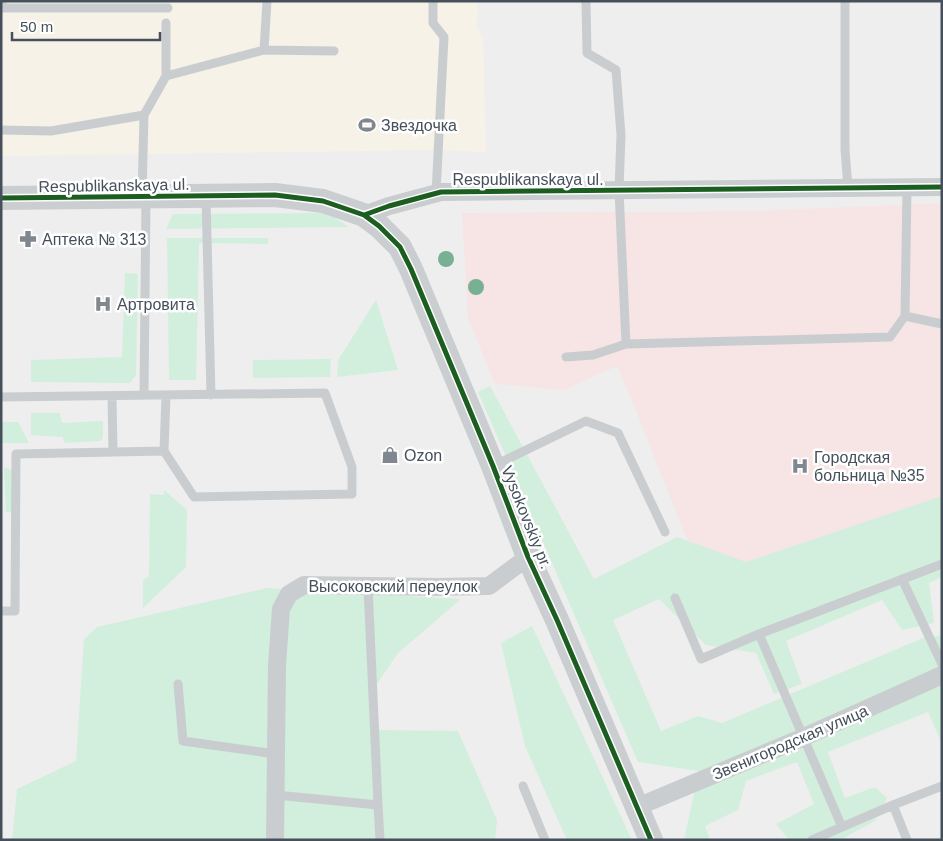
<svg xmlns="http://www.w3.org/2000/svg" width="943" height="841" font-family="Arial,sans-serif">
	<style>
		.commercial { fill: #f6f2e8 }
		.medical { fill: #f6e5e4 }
		.green { fill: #d1efdc }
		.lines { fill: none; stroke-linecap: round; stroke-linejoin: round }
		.lane { stroke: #cacdcf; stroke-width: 9 }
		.street { stroke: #cacdcf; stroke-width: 18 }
		.secondary { stroke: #cbced1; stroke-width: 24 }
		.cycleway-casing { stroke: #fff; stroke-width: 8 }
		.cycleway { stroke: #1b5e20; stroke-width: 5 }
		.tree { fill: #77b093 }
		.labels { text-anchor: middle; stroke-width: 5; stroke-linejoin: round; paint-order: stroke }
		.poi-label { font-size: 16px; fill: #45505b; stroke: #fff; text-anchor: start }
		.street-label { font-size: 16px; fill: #45505b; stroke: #fff }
	</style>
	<rect width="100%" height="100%" fill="#efeeee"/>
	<path class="commercial" d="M1,1h477l-1,24 6,15 3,112 -49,-2 -436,6z"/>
	<path class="medical" d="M942,203v326l-224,89 -85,-215 -16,-37 -53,24 -69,-6 -27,-66 -6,-105 297,-2z"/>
	<path class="green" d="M328,213l21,14 -183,2 7,-15z
		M167,238h101v6l-69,-1 -3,137h-27z
		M125,273l13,1 -2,101 -6,8 -99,-1v-22l91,-3z
		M376,300l22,70 -61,7 1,-17z
		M331,359l-1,18 -77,1v-18z
		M490,386l104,193 83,-42 69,25 196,-66v81l-13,6 5,40 -32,7 -20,-30 -96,41 16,43 -28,10 -18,-41 -50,-8 -47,-46 -46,21 48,111 37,-15 24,7 201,-85 19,-3v109l-14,-32 -100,40 17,46 30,-11 12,11 -12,23 -35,19h-51l-13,-16 38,-20 -17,-42 -51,19 -8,29 -33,16 5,14h-26l15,-69 -61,-9 -160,-370z
		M31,413h29l2,10 41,-2v16l-2,4 -37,2 -1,-6 -32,-2z
		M1,422h17l11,21h-28z
		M4,467l9,3 1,42h-8z
		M164,490l23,20 -1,57 -43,41v-28l6,-4 1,-82 14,1z
		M267,588l194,11 -63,54 -25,37 3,40 82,1 39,89 -2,20h-483l5,-51 59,-28 8,-122 13,-12z
		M532,626l100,214h-65l-42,-94 -24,-103z"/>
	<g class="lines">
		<path class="lane" d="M2,1v7h166
			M267,1l-3,49 70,1
			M433,1v22l11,14 -8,156
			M586,1l1,52 29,17 5,65 -2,55 7,154 264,-7 15,-21 37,8
			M845,1v148l3,39
			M166,76v-53
			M1,130l50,1 93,-16
			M142,195l2,-80 22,-39 98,-26
			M206,198l5,197
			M905,316l2,-129
			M566,357l27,-2 33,-11
			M144,395l2,-198
			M112,396l1,56
			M1,397l324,-4 27,74v27l-158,3 -30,-46 -148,3 -1,157h-14
			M164,451l2,-56
			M493,466l93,-45 32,12 47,99
			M902,579l40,85
			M368,587l10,218
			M675,598l26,61 58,-25 183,-70
			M759,634l83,193
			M178,684l5,57 93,13
			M523,786l22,54
			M276,795l102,10 2,35
			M812,840l81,-35
			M907,840l-14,-35 49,-19"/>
		<path class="street" d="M364,215l25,-9 52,-14 501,-5
			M637,807l167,-70 138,-62
			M275,840l2,-175 4,-56 8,-15 15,-9 134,2 51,-1 39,-29"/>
		<path class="secondary" d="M1,198l274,-3 48,6 41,14 15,11 21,21 11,22 82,197 35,91 29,63 94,220"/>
		<g class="cycleway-casing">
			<path id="cycleway" d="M1,198l274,-3 48,6 41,14 15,11 21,21 11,22 82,197 35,91 29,63 94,220
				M364,215l25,-9 52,-14 501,-5"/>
		</g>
		<use href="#cycleway" class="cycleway"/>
	</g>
	<g class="tree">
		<circle cx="446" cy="259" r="8"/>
		<circle cx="476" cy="287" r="8"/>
	</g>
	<defs>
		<g id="stadium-bare" transform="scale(1.35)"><path d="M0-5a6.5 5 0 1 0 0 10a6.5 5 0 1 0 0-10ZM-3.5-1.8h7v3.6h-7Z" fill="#80878e" stroke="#fff" stroke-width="2.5" paint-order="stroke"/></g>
		<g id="pharmacy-bare" transform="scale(1.35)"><path d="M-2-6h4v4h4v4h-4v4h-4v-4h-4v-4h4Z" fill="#80878e" stroke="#fff" stroke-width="2.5" paint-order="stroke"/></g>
		<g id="hospital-bare" transform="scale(1.35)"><path d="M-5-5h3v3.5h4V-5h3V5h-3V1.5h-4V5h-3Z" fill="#80878e" stroke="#fff" stroke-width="2.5" paint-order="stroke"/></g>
		<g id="shop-bare" transform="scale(1.35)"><path d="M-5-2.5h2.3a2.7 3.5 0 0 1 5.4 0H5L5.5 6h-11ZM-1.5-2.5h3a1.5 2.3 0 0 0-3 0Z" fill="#80878e" stroke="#fff" stroke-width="2.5" paint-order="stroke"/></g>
	</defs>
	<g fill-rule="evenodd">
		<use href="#stadium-bare" x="367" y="125"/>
		<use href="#pharmacy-bare" x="28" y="239"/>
		<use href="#hospital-bare" x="103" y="304"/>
		<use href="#shop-bare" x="390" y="455"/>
		<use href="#hospital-bare" x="800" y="466"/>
	</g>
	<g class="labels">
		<g class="poi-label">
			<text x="381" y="131">Звездочка</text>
			<text x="42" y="245">Аптека № 313</text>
			<text x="117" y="310">Артровита</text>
			<text x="404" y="461">Ozon</text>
			<text x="814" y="463">Городская<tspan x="814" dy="18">больница №35</tspan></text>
		</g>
		<g class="street-label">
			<text x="528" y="185">Respublikanskaya ul.</text>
			<text transform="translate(114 185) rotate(-1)" y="6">Respublikanskaya ul.</text>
			<text transform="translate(527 517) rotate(68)" y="6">Vysokovskiy pr.</text>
			<text x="393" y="592">Высоковский переулок</text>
			<text transform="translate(790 742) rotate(-23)" y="6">Звенигородская улица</text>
		</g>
	</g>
	<rect width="943" height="841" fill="none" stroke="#45505b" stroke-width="5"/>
	<path d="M12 32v8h148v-8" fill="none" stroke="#45505b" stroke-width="2.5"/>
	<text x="20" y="32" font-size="15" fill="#45505b" stroke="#ffffff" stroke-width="4" paint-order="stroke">50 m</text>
</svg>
